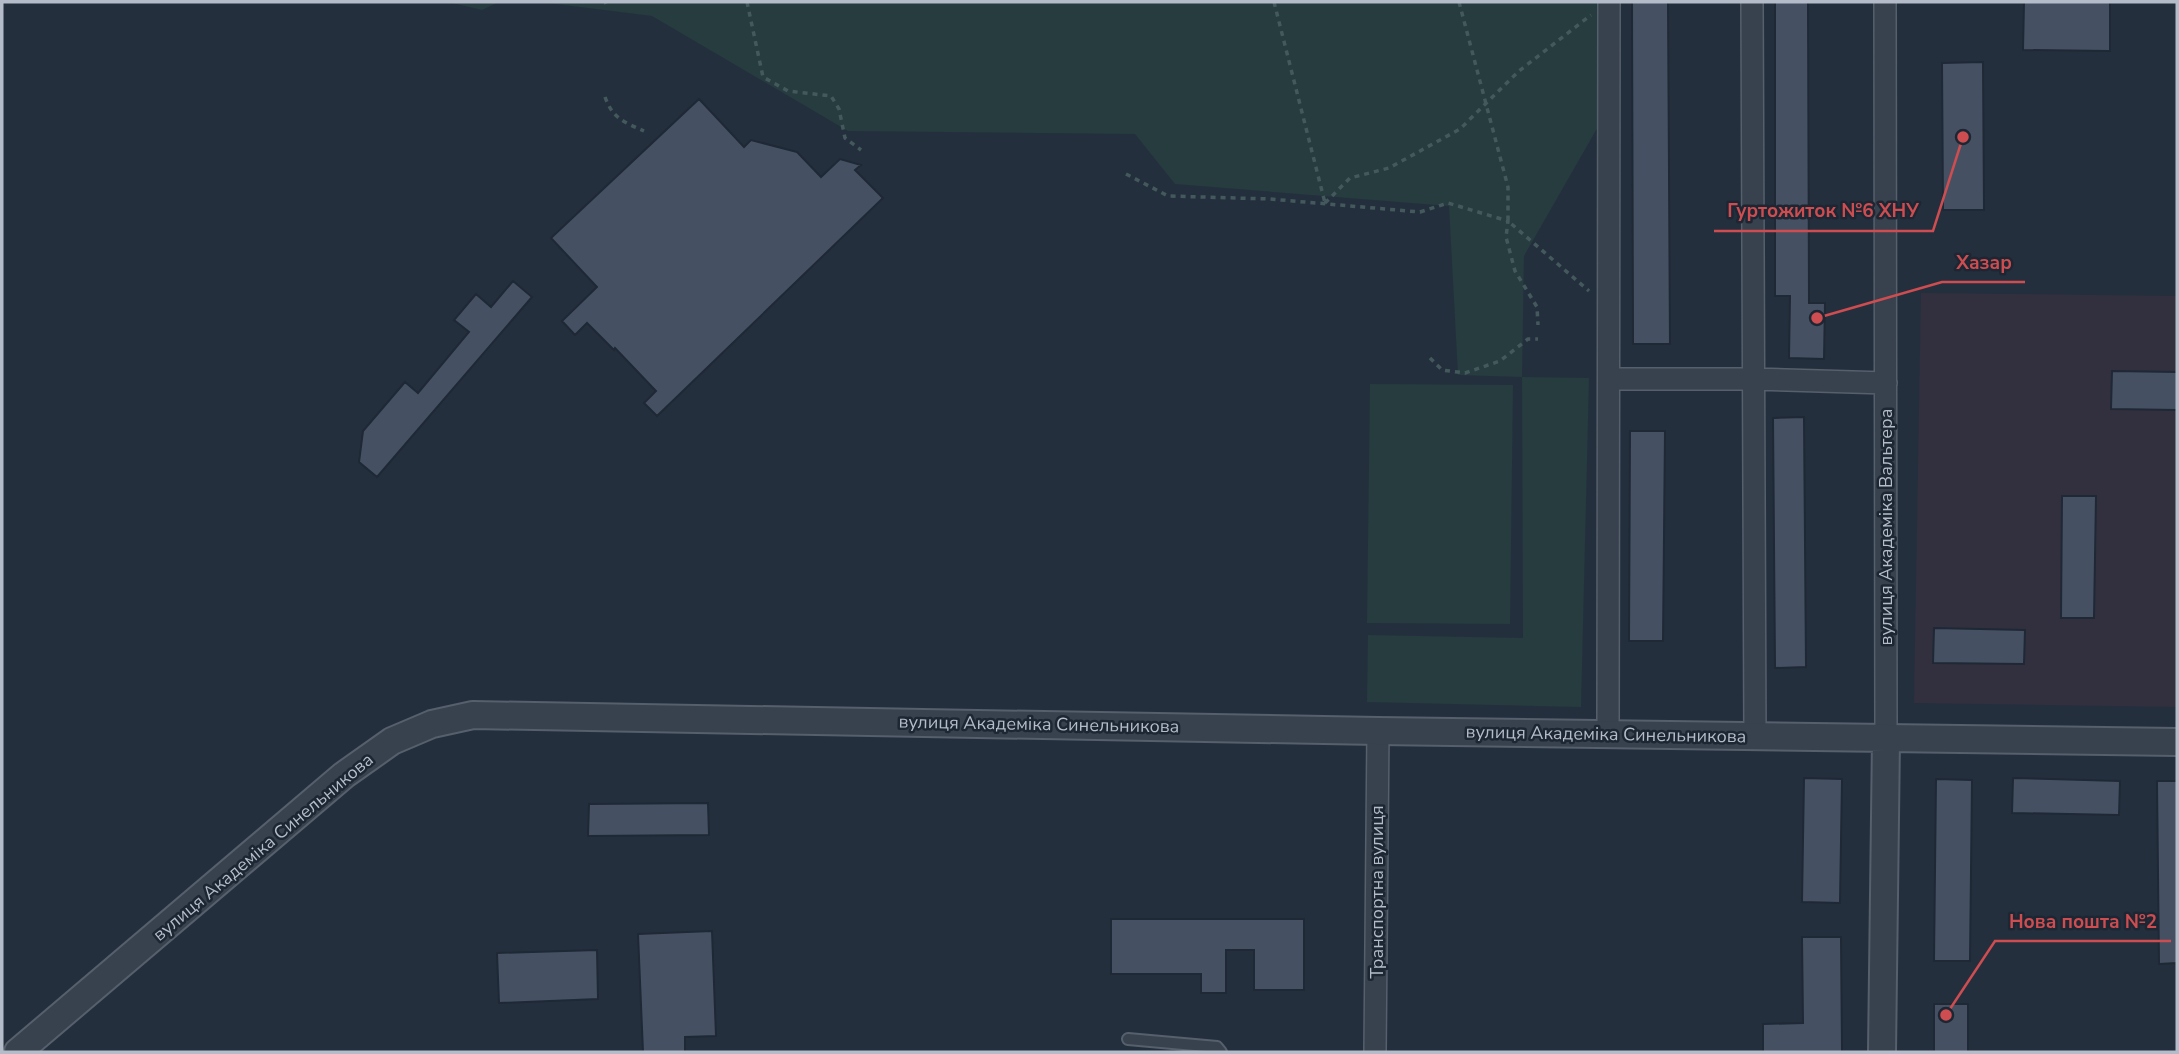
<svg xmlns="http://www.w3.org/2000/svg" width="2179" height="1054" font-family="'Nunito Sans',sans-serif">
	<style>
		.medical { fill: #32303f }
		.green { fill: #263c3f }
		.building { fill: #455162; stroke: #1f2835; stroke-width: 2 }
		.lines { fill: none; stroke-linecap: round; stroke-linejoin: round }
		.service-casing { stroke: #565f6c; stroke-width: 14 }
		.minor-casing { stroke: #565f6c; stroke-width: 24 }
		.tertiary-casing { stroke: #565f6c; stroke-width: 30 }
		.path { stroke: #44595c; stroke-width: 3.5; stroke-dasharray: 5 5; stroke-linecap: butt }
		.service { stroke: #38414e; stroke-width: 10 }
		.minor { stroke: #38414e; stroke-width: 21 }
		.tertiary { stroke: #38414e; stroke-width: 26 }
		.labels { text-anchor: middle; stroke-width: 5; stroke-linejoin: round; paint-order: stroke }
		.street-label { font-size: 18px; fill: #b4bcc9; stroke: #1d2633 }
		.leader { fill: none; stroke: #ce4d50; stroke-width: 2.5 }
		.callout-dot { fill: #ce4d50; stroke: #1d2633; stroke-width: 2.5 }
		.callout-label { font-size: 19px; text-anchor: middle; font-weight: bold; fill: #ce4d50; stroke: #1d2633; stroke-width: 5; stroke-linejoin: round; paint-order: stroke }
	</style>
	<rect width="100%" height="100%" fill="#242f3e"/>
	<path class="medical" d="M1921,293l256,3v411l-263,-4z"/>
	<path class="green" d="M448,2h51l-17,8z
		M540,2h1060l-1,123 -75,131 -2,121 67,1 -8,329 -214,-5 1,-67 155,3 -1,-261 -64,-2 -9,-169 -274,-22 -40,-50 -287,-3 -196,-115z
		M1370,384l143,1 -3,239 -143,-1z"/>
	<path class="building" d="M1632,2h36l2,342h-37z
		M1775,2h33l1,301h16l-1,56 -35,-1 1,-62h-15z
		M2024,2h86v49l-87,-1z
		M1983,62l1,148h-41l-1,-147z
		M699,99l45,48 7,-7 46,12 24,25 19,-18 21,6 -6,5 28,28 -226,218 -13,-13 12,-12 -41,-43 -1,2 -27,-27 -12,12 -13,-14 35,-34 -46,-49z
		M513,281l19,16 -155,180 -18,-15 4,-31 42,-49 13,11 51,-61 -15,-12 22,-26 15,13z
		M2112,371l65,1v38l-66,-1z
		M1804,417l2,250 -31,1 -2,-250z
		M1630,431h35l-2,210h-34z
		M2062,496h34l-2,122h-33z
		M1934,628l91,2 -1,34 -91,-1z
		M1804,778l38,1 -2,124 -38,-1z
		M2013,778l107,3 -1,34 -107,-2z
		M1936,779l36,1 -2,181h-36z
		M2157,781h20v182l-18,1z
		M708,803l1,32 -121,1 1,-32z
		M1111,919h193v71h-50v-40h-28v43h-25v-19h-90z
		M712,931l4,105 -31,1v15h-42l-5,-118z
		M1802,937h39l1,115h-79v-28l40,-1z
		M597,950l1,49 -99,4 -2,-50z
		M1934,1004h34v48h-34z"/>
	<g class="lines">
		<g class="service-casing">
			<path id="service" d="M1128,1039l89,8 4,5"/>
		</g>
		<g class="minor-casing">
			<path id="minor" d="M1752,2l3,735
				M1885,2l1,737
				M1609,379h144l133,4
				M1608,735l1,-733
				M1375,1052l3,-321"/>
		</g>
		<g class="tertiary-casing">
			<path id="tertiary" d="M18,1052l326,-277 48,-34 40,-17 41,-9 905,16 799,11
				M1882,1052l4,-313"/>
		</g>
		<path class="path" d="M605,2l1,2
			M747,2l16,75 25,14 43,5 8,13 6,29 16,12
			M1274,2l51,201
			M1459,2l49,185v34l81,70
			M605,97c8,22 19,25 39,34
			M1126,174l42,22 102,3 150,13 28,-9 60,18 -2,16 9,34 22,36 1,18
			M1325,203l25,-25 39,-10 71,-39 59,-58 72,-56
			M1430,358l12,12 23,3 35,-12 28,-22h10"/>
		<use href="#service" class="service"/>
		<use href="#minor" class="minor"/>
		<use href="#tertiary" class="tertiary"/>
	</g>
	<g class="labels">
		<g class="street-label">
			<text transform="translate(1886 527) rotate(-90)" y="6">вулиця Академіка Вальтера</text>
			<text transform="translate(1039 724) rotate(1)" y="6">вулиця Академіка Синельникова</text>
			<text transform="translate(1606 734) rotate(1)" y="6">вулиця Академіка Синельникова</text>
			<text transform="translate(263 847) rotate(-40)" y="6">вулиця Академіка Синельникова</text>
			<text transform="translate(1377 892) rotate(-90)" y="6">Транспортна вулиця</text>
		</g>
	</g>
	<path class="leader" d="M1963 137L1933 231H1714M1817 318L1942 282H2025M1946 1015L1995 941H2171"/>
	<g class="callout-dot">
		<circle cx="1963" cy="137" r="7"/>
		<circle cx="1817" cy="318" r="7"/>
		<circle cx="1946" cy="1015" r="7"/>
	</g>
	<g class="callout-label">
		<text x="1823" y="217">Гуртожиток №6 ХНУ</text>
		<text x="1984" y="269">Хазар</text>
		<text x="2083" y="928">Нова пошта №2</text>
	</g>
	<rect width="2179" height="1054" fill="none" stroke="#b4bcc9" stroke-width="7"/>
</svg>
